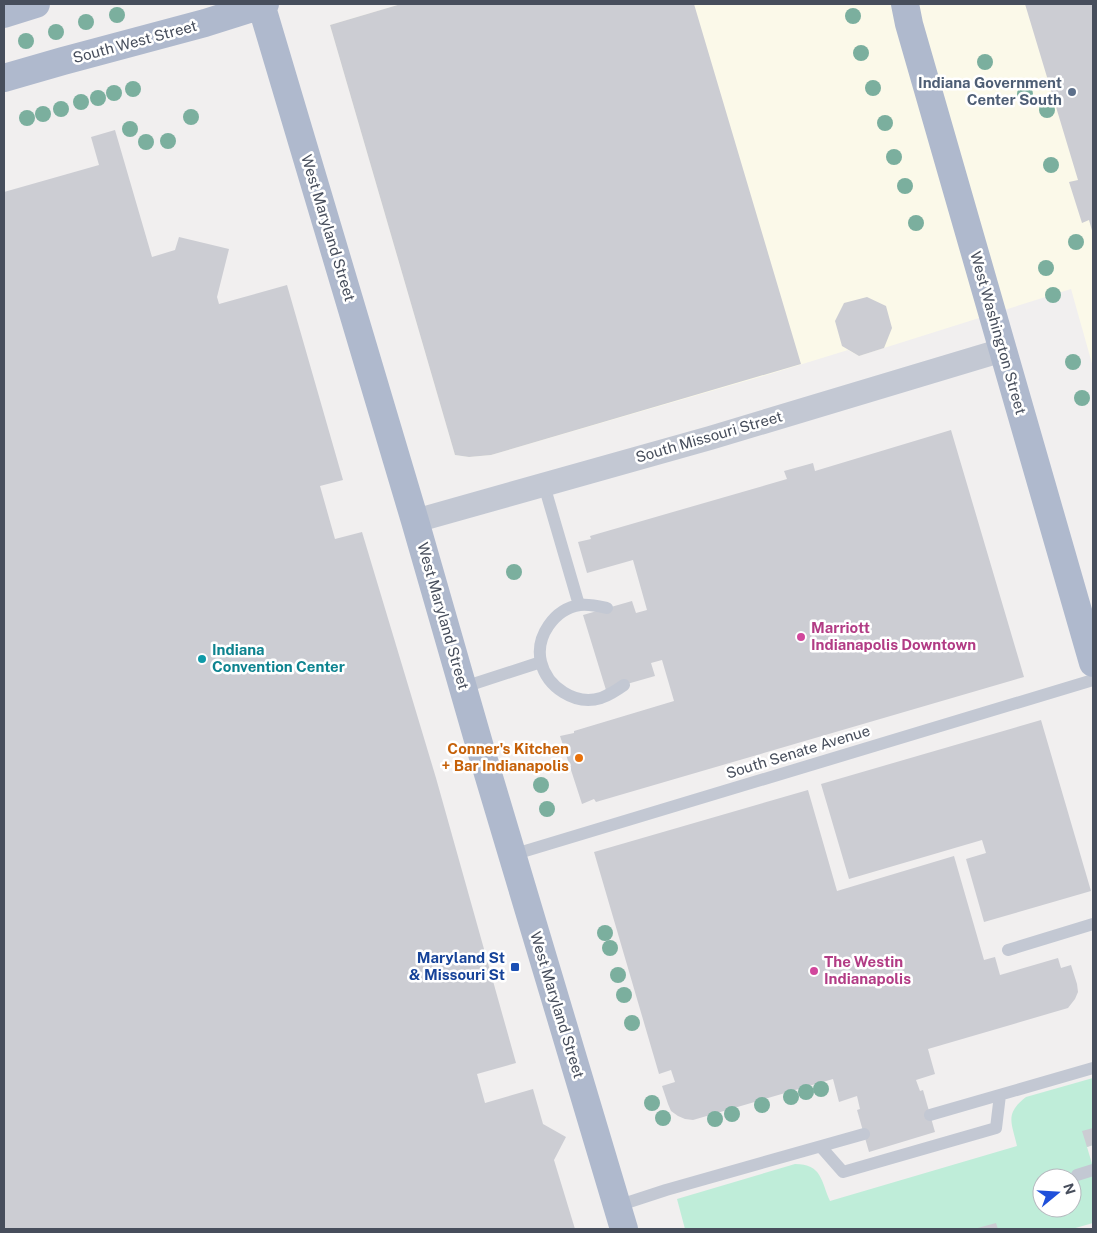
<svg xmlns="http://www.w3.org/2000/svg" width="1097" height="1233" font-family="'Public Sans',sans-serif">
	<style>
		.commercial { fill: #fbf9e9 }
		.green { fill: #bfedd9; fill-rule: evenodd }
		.building { fill: #cccdd3 }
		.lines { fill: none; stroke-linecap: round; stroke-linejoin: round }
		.service { stroke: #c3c8d3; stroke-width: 12 }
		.minor { stroke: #c3c8d3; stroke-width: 24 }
		.primary { stroke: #afb9cd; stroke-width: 28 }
		.tree { fill: #7baf9e }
		.service-dot { fill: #5c6f8a; stroke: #fff; stroke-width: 2 }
		.hotel-dot { fill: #d1479c; stroke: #fff; stroke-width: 2 }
		.culture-dot { fill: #0f9aa8; stroke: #fff; stroke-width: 2 }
		.food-dot { fill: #e8710a; stroke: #fff; stroke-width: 2 }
		.transit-dot { fill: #1a4fb4; stroke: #fff; stroke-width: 2 }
		.labels { text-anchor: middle; stroke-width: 5; stroke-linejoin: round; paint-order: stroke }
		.street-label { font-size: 15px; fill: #474e5c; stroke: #fff }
		.service-label { font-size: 15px; font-weight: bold; fill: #4e5e75; stroke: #fff; text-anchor: end }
		.hotel-label { font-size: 15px; font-weight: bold; fill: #b23c85; stroke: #fff; text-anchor: start }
		.culture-label { font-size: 15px; font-weight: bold; fill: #0d838f; stroke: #fff; text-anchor: start }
		.food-label { font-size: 15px; font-weight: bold; fill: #c56008; stroke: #fff; text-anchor: end }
		.transit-label { font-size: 15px; font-weight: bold; fill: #164399; stroke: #fff; text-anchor: end }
	</style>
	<rect width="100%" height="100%" fill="#f1efef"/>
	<path class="commercial" d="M401,4h692v363l-22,-78 -187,59 -25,8 -11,-6 -78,24 -279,81 -22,2 -14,-2 -125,-430z"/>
	<path class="green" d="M1093,1078v67l-6,2 6,20v56l-21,6h-387l-8,-30 118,-35c27,0 26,17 35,37l187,-55c-5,-23 -13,-32 9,-49zM1042,1178h30v30h-30z"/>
	<path class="building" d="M401,4h293l107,360 -310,91 -22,2 -14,-2 -125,-430z
		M1025,4h68v230l-4,-14 -7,3 -13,-41 9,-2z
		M115,130l37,127 23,-7 4,-13 50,12 -12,48 2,7 68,-19 56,195 -23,6 15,53 27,-7 74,246 80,285 -39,11 8,29 48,-14 10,35 23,13 -12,23 21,69h-571v-1037l95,-27 -8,-28z
		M867,297l19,9 6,22 -8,20 -25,8 -17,-10 -7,-25 9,-18z
		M951,430l73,247 -428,125 -2,-3 -12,5 -22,-68 14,-3v-2l100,-30 -12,-41 -11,3 4,13 -49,14 -23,-75 49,-14 4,12 11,-3 -14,-50 -46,13 -9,-31 13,-3 -1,-3 197,-57 -3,-8 29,-8 2,8z
		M1041,720l50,171 -107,31 -18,-63 20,-6 -4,-13 -133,39 -28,-95z
		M808,790l29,101 117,-35 30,104 11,-3 5,18 58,-17 3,10 10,-3 6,19 1,8 -3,7 -7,9 -140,41 7,25 -19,6 4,11 3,-1 12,42 -66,20 -12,-42 3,-1 -3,-13 -18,6 -6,-23 -140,41 -8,-1 -7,-3 -7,-5 -3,-7 -6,-18 13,-4 -4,-12 -12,4 -65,-222z
		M1093,1128v17l-6,2 -5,-16z
		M996,1223l2,6h-24z"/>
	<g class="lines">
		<path class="service" d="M544,485l35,120
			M607,608c-9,-2 -17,-4 -27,-3 -26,4 -45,32 -39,57 6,25 34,44 60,36 8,-3 16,-8 23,-13
			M464,687l77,-25
			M512,855l581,-175
			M1008,950l85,-26
			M930,1115l163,-47
			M821,1147l22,25 153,-44 4,-33
			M1077,1175l16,-5
			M617,1206l49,-16 198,-56"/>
		<path class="minor" d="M415,521l295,-83 293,-88"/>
		<path class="primary" d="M261,4l154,517 65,226 144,482
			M905,4l4,20 184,639
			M4,14l32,-10
			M4,78l59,-17 142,-38 60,-19"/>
	</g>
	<g class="tree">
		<circle cx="117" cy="15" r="8"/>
		<circle cx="853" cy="16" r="8"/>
		<circle cx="86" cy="22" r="8"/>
		<circle cx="56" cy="32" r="8"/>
		<circle cx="26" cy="41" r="8"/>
		<circle cx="861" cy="53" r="8"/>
		<circle cx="985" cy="62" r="8"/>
		<circle cx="873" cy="88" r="8"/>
		<circle cx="133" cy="89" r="8"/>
		<circle cx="114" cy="93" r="8"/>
		<circle cx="1025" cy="94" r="8"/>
		<circle cx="98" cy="98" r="8"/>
		<circle cx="81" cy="102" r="8"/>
		<circle cx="61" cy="109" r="8"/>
		<circle cx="1047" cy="110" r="8"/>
		<circle cx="43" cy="114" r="8"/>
		<circle cx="191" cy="117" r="8"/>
		<circle cx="27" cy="118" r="8"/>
		<circle cx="885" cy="123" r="8"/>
		<circle cx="130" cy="129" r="8"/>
		<circle cx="168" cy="141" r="8"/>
		<circle cx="146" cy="142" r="8"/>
		<circle cx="894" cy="157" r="8"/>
		<circle cx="1051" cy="165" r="8"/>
		<circle cx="905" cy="186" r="8"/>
		<circle cx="916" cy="223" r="8"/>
		<circle cx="1076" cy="242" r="8"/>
		<circle cx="1046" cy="268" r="8"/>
		<circle cx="1053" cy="295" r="8"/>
		<circle cx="1073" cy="362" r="8"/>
		<circle cx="1082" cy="398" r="8"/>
		<circle cx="514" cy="572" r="8"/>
		<circle cx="541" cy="785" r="8"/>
		<circle cx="547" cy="809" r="8"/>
		<circle cx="605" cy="933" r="8"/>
		<circle cx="610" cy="948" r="8"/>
		<circle cx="618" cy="975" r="8"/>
		<circle cx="624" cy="995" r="8"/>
		<circle cx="632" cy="1023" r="8"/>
		<circle cx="821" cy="1089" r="8"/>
		<circle cx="806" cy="1092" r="8"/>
		<circle cx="791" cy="1097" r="8"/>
		<circle cx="652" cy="1103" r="8"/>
		<circle cx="762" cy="1105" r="8"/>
		<circle cx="732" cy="1114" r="8"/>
		<circle cx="663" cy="1118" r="8"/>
		<circle cx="715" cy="1119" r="8"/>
	</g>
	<circle class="service-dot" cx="1072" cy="92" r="5"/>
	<g class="hotel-dot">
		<circle cx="801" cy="637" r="5"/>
		<circle cx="814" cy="971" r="5"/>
	</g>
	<circle class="culture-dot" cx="202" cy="659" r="5"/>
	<circle class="food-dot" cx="579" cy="758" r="5"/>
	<rect class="transit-dot" x="510" y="962" width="10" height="10" rx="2.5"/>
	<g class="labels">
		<g class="street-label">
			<text transform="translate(135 42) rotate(-15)" y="5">South West Street</text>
			<text transform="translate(328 228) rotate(73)" y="5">West Maryland Street</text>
			<text transform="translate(998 333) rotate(74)" y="5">West Washington Street</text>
			<text transform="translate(709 437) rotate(-16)" y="5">South Missouri Street</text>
			<text transform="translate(443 616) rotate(74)" y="5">West Maryland Street</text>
			<text transform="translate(798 752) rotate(-17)" y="5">South Senate Avenue</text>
			<text transform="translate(557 1005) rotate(73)" y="5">West Maryland Street</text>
		</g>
		<g class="service-label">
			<text x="1062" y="88">Indiana Government<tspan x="1062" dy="17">Center South</tspan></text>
		</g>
		<g class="hotel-label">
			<text x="811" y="633">Marriott<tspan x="811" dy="17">Indianapolis Downtown</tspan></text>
			<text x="824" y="967">The Westin<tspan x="824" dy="17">Indianapolis</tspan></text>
		</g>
		<g class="culture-label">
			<text x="212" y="655">Indiana<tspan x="212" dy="17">Convention Center</tspan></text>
		</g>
		<g class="food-label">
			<text x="569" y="754">Conner's Kitchen<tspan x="569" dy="17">+ Bar Indianapolis</tspan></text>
		</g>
		<g class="transit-label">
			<text x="505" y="963">Maryland St<tspan x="505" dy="17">&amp; Missouri St</tspan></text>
		</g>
	</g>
	<rect width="1097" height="1233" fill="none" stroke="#474e5c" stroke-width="10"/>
	<g transform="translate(1057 1193) rotate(72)"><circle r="24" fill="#ffffff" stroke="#b5b8be"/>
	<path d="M0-4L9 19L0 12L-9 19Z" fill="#1f50da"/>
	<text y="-8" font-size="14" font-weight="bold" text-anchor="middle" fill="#474e5c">N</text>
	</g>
</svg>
